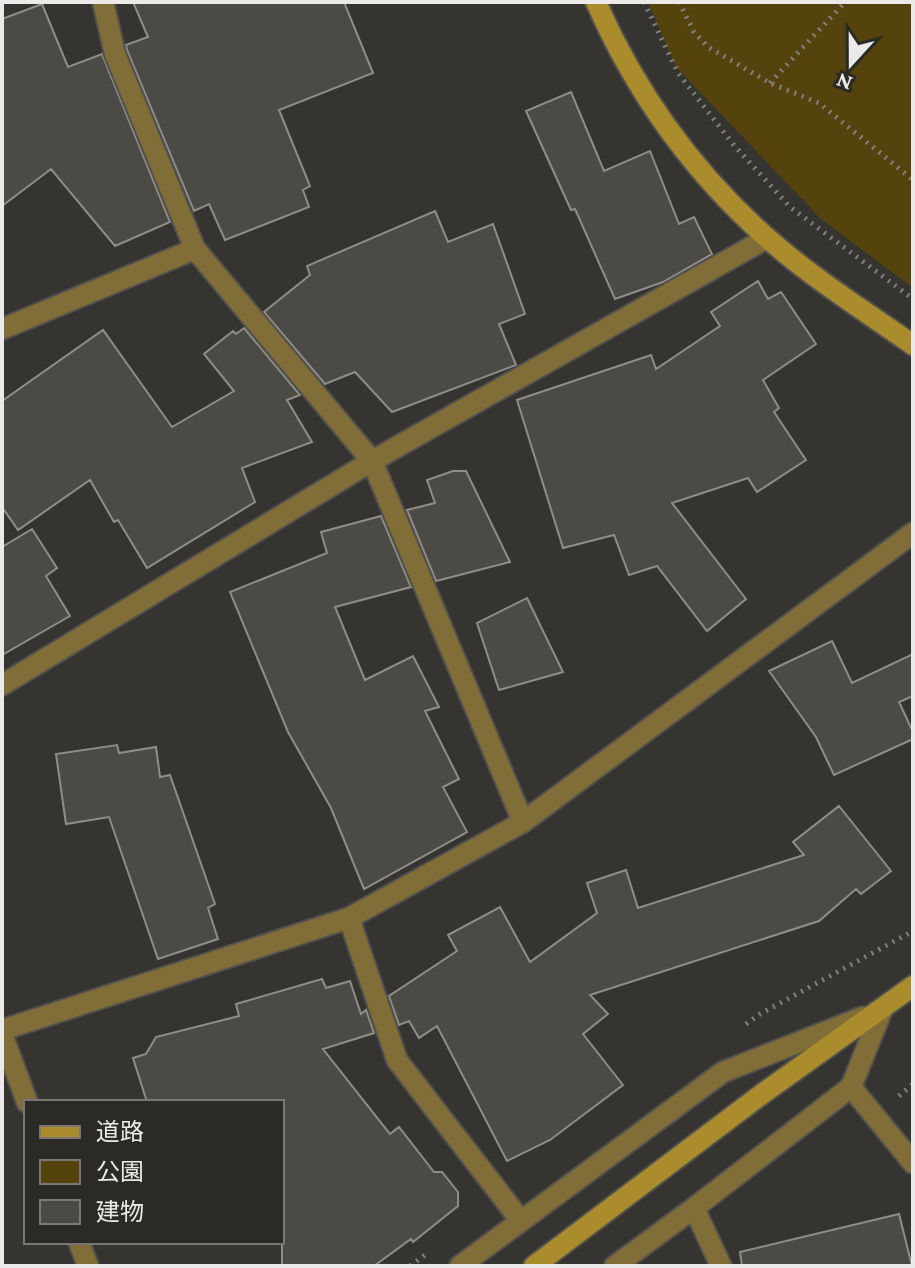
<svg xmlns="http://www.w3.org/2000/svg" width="915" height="1268" font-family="'Crimson Pro','Noto Sans JP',serif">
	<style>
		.green { fill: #54430d }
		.building { fill: #4b4a45; stroke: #8f8d88; stroke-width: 2 }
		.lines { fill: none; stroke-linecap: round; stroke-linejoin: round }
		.street-casing { stroke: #53514d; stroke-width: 24 }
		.secondary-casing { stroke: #53514d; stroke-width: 24 }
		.path { stroke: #83817e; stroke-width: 5; stroke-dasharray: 2 6; stroke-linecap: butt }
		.street { stroke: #806d37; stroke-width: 20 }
		.secondary { stroke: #ab8c2c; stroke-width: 20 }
	</style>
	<rect width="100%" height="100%" fill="#363430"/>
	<path class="green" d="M648,2h265v286l-92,-69 -145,-152z"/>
	<path class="building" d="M133,2h211l29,71 -94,37 31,76 -7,4 6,17 -84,33 -16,-36 -15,7 -67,-161 -1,-5 22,-8z
		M42,4l26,63 34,-13 68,168 -55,24 -64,-77 -49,37v-187z
		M571,92l33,79 46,-20 29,73 15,-7 18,37 -49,28 -48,17 -40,-90 -4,1 -45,-99z
		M435,211l13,31 45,-18 32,90 -26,10 17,41 -124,47 -37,-40 -30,12 -61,-72 46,-37 -3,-9z
		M758,281l10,18 13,-7 35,52 -53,36 16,28 -5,4 32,48 -49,32 -9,-14 -76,25 74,96 -39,32 -50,-65 -28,9 -15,-40 -51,13 -46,-148 134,-45 5,14 64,-43 -9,-14z
		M244,328l56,67 -13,5 25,42 -70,26 13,34 -108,66 -29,-48 -4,2 -24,-42 -72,50 -16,-23v-106l101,-71 69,97 62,-36 -30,-37 29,-23 3,3z
		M453,471h13l44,91 -74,19 -29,-71 28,-7 -8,-23z
		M381,516l30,71 -76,20 30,73 48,-24 26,51 -14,4 34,68 -16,8 24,45 -103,57 -33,-81 -43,-76 -58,-140 97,-39 -6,-21z
		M32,529l25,39 -11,8 24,40 -68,39v-108z
		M527,598l36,74 -64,18 -22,-67z
		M832,641l20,42 61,-29v42l-14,6 14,30v7l-79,36 -18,-38 -47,-66z
		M117,745l2,8 37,-6 4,30 10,-2 45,129 -7,4 10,31 -60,20 -49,-142 -43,7 -10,-70z
		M839,806l52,65 -30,23 -5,-5 -37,32 -229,74 18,19 -25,20 40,51 -73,55 -43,21 -70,-135 -18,12 -10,-17 -10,4 -10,-29 68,-45 -9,-16 52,-28 30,55 67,-49 -10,-30 39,-13 12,38 166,-53 -11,-13z
		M322,979l4,9 24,-7 11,33 5,-4 8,23 -51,16 67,85 9,-7 35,45h8l16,20v14l-45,36 -2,-3 -37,27h-92v-164h-135l-14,-44 13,-4 10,-17 83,-21 -3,-12z
		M899,1214l13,52h-170l-2,-14z"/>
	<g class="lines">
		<g class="street-casing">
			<path id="street" d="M103,2l12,52 80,195 177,212 151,361
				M2,329l193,-80
				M2,685l370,-224 395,-223
				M349,918l48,142 124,161
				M2,1030l347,-112 174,-96 390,-289
				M2,1034l25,68
				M851,1087l62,76
				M694,1208l27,58
				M79,1242l9,24
				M460,1266l263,-194 140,-55
				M615,1266l79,-58 157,-121 31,-77"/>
		</g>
		<g class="secondary-casing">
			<path id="secondary" d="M596,2c40,91 96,169 170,235 45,40 97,73 147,108
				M534,1266l228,-172 151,-108"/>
		</g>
		<path class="path" d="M644,2l34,71 55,71 57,63 123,92
			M679,2l15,30 14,15 62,36 49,20 94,77
			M770,83l75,-81
			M746,1024l14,-10 153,-83
			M899,1096l14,-12
			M410,1266l19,-14"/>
		<use href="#street" class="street"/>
		<use href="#secondary" class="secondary"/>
	</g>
	<rect width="915" height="1268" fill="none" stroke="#ebeae8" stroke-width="8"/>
	<rect x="24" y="1100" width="260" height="144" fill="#2c2a26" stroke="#787774" stroke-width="2"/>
	<rect x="40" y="1126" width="40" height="12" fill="#ab8c2c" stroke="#787774" stroke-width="2"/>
	<text x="96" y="1140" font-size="24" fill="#ebeae8">道路</text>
	<rect x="40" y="1160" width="40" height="24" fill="#54430d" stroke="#787774" stroke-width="2"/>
	<text x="96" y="1180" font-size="24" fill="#ebeae8">公園</text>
	<rect x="40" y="1200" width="40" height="24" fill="#4b4a45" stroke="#787774" stroke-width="2"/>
	<text x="96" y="1220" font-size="24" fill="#ebeae8">建物</text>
	<g transform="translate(851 64) rotate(201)" stroke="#2c2a26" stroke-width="6" paint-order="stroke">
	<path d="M0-6L14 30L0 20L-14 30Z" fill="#ebeae8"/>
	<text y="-12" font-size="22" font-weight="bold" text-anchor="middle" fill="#ebeae8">N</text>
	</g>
</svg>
